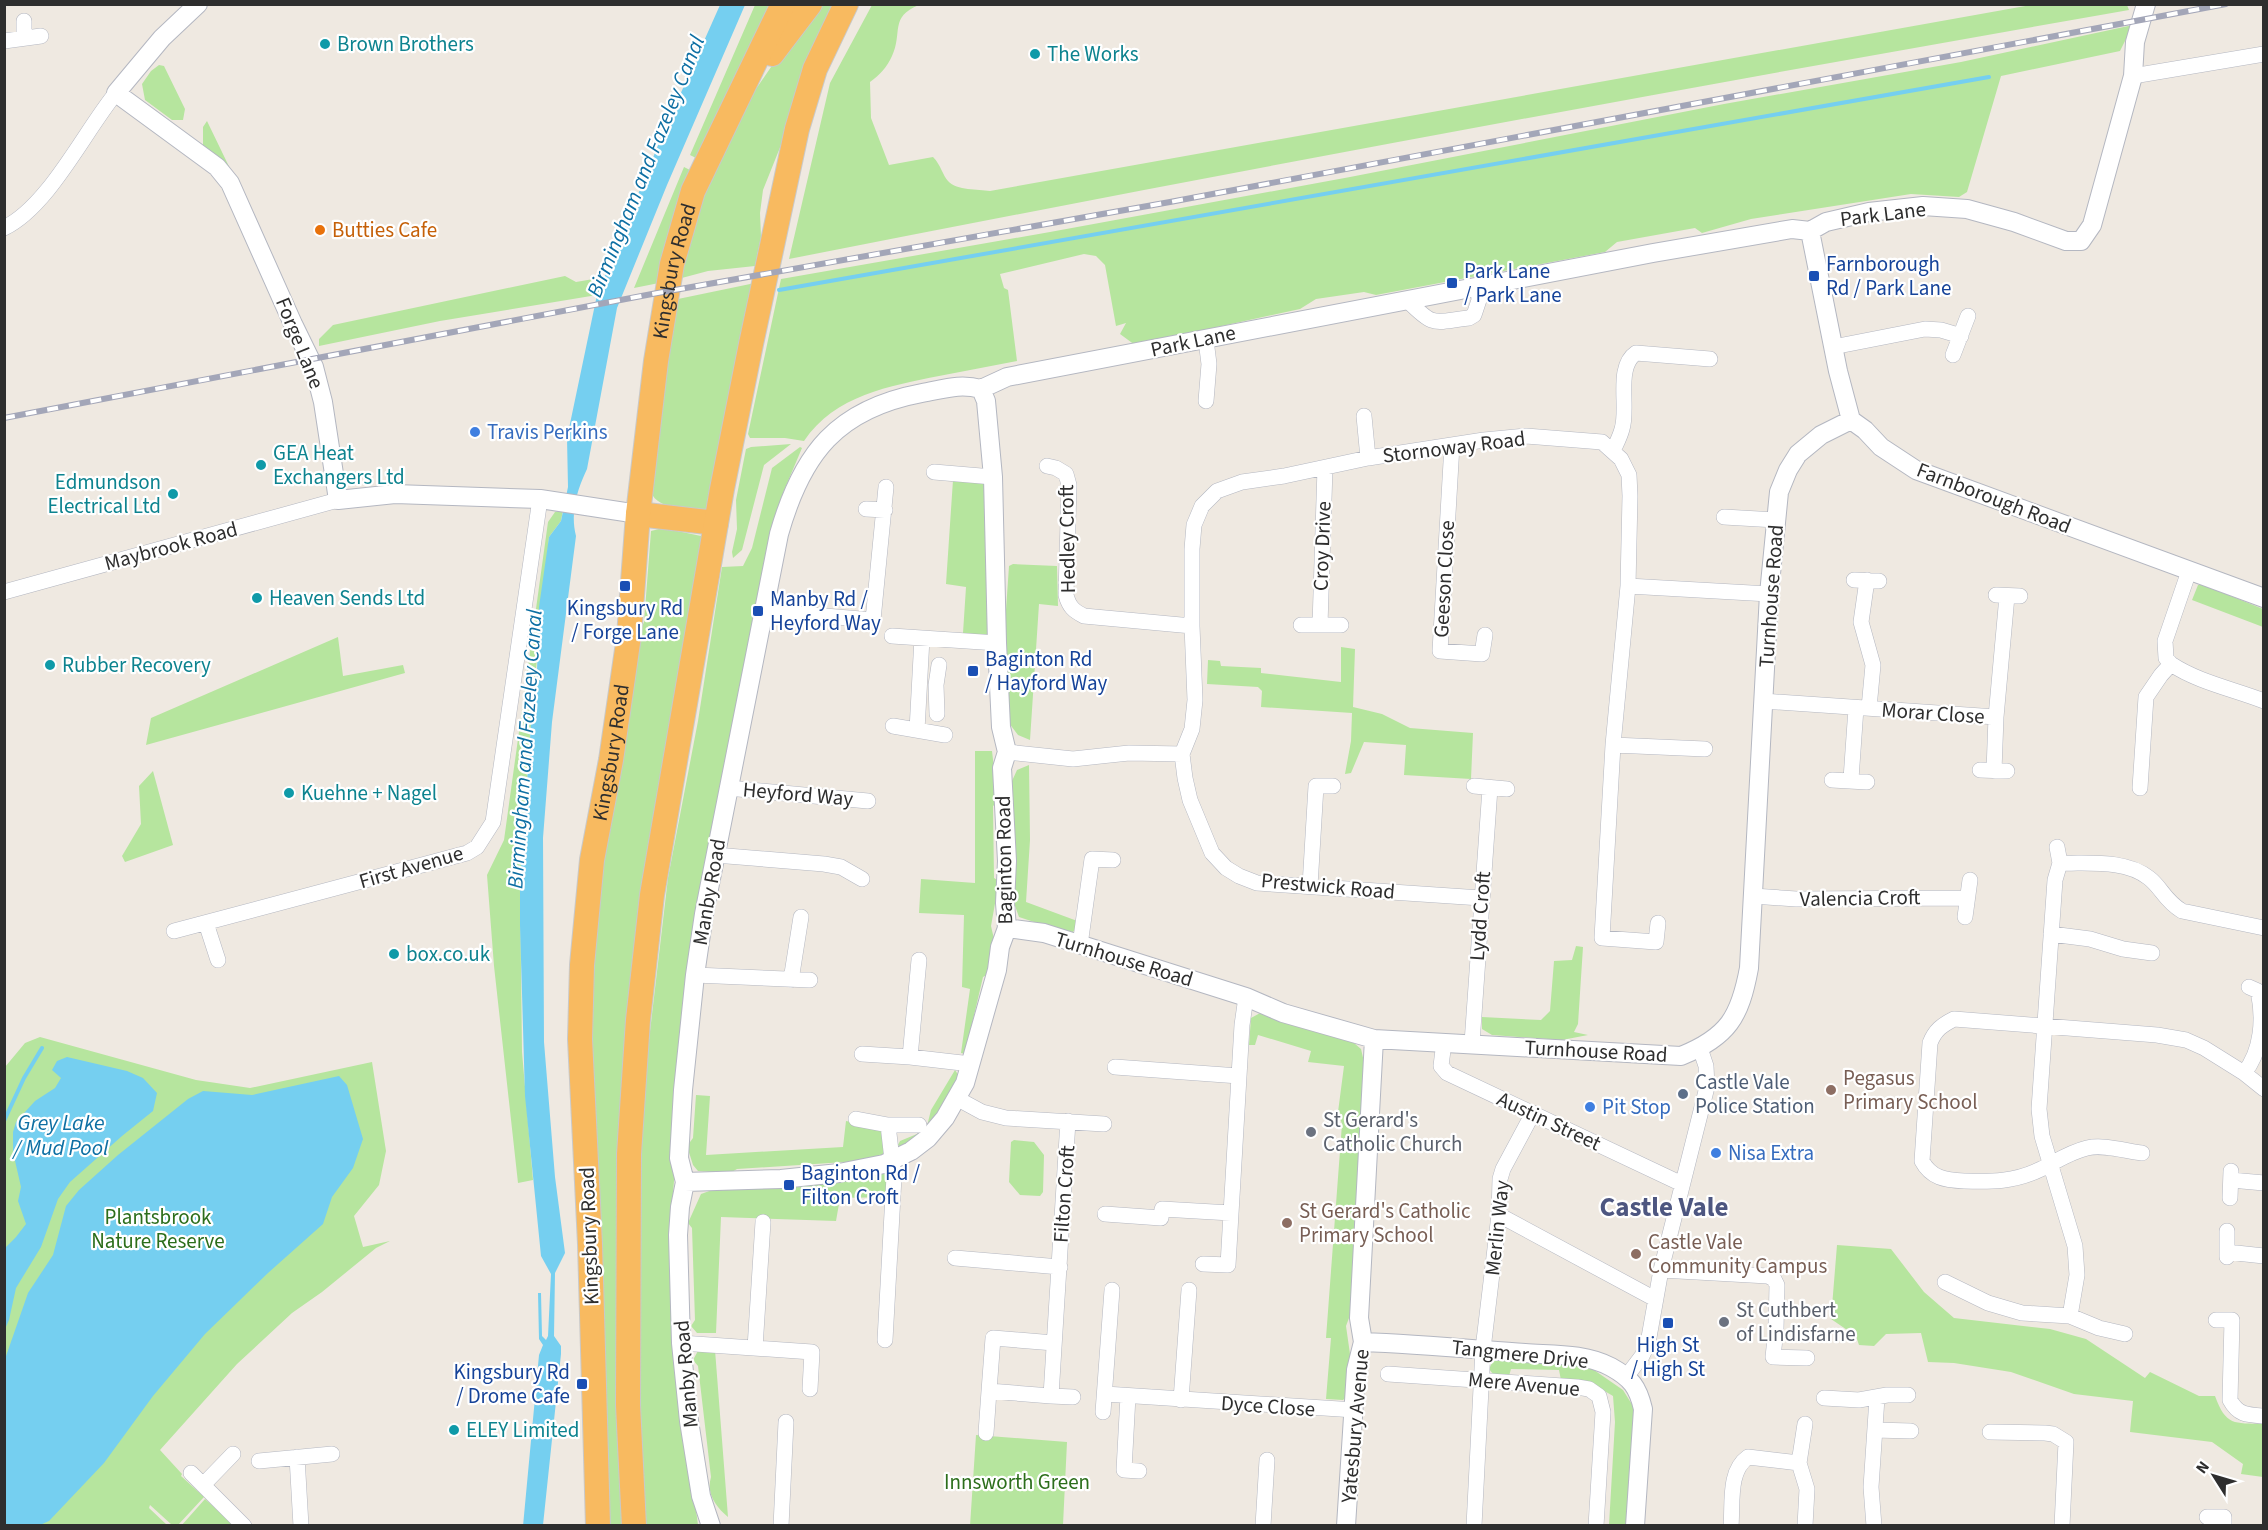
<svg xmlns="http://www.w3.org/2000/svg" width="2268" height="1530" font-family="'Source Sans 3',sans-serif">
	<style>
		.green { fill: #b6e59e }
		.water { fill: #75cff0 }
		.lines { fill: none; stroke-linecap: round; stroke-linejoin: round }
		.stream { stroke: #75cff0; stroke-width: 4 }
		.minor-casing { stroke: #b4b7c1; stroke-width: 16 }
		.tertiary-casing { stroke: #b4b7c1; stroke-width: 20 }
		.trunk-casing { stroke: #c9c9c9; stroke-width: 26 }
		.minor { stroke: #fff; stroke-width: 15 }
		.tertiary { stroke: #fff; stroke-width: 18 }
		.trunk { stroke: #f8ba60; stroke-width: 24 }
		.rail-casing { stroke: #a3a6b8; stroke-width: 6 }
		.rail { stroke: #fff; stroke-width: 4; stroke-dasharray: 11; stroke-linecap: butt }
		.culture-dot { fill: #0f9aa8; stroke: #fff; stroke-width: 2 }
		.food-dot { fill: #e8710a; stroke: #fff; stroke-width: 2 }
		.transit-dot { fill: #1a4fb4; stroke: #fff; stroke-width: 2 }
		.shop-dot { fill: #3f7fe0; stroke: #fff; stroke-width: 2 }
		.education-dot { fill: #8d6e63; stroke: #fff; stroke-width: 2 }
		.service-dot { fill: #5c6f8a; stroke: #fff; stroke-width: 2 }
		.worship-dot { fill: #6b7280; stroke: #fff; stroke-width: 2 }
		.labels { text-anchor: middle; stroke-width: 4.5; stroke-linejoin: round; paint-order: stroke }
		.culture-label { font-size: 21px; fill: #0d838f; stroke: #fff; text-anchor: start }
		.street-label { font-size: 21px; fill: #2e2e2e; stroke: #fff }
		.food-label { font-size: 21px; fill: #c56008; stroke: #fff; text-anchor: start }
		.transit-label { font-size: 21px; fill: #164399; stroke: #fff; text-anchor: start }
		.shop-label { font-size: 21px; fill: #366cbe; stroke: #fff; text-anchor: start }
		.education-label { font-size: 21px; fill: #785e54; stroke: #fff; text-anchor: start }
		.service-label { font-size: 21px; fill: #4e5e75; stroke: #fff; text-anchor: start }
		.worship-label { font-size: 21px; fill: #5b616d; stroke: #fff; text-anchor: start }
		.park-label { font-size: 21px; fill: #2c6e1b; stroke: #fff }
		.water-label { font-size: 22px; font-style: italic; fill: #0d6fa3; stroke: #fff }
		.district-label { font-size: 27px; font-weight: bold; fill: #4d5680; stroke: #fff }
	</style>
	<rect width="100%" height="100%" fill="#efe9e1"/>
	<path class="green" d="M755,5h21l-112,277 -30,6 50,-121 6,3 6,-12 -6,-3z
		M818,5h19l-74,185 -3,23 1,24 -6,29 -47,5 -30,8 24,-81 43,-93 50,-73z
		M872,5h47c-30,12 -16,28 -27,51 -5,11 -12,19 -22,26l1,36 18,47 44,-8c8,8 10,19 15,24 9,10 30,8 42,10l1041,-186h96l2,5c-447,78 -894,161 -1340,249l41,-176z
		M2133,25l-13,26 -119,25 -34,116 -8,5 -48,-3 -160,25 -49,14 -7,-5 -78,14 -12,10 -229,43 -12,-3 -48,7 -16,10 -165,36 -15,-11 6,-11 -10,3 -11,-61 -9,-9 -12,-2 -84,20 4,14 4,2 9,71c-26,5 -52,10 -78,15 -49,10 -104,19 -135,65l-19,-3h-35l-2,-4 33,-155 269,-47 300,-55 374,-73 237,-42z
		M159,65l5,1 21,43 -2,11h-11l-27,-20 -3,-16 9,-13z
		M207,121l29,60 -14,-20 -19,-15v-19z
		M565,276l11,6 29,-5 -8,18 -157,26 -121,25v-7l14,-14z
		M755,283l-47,227c-18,-2 -50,1 -57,-18l19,-175 8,-18z
		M791,444l-27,21 -22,85 -9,8 -1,-6 5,-23 -1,-29 10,-51 5,-2z
		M800,447l2,1 -19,45v9l-94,483 -16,209 1,151 24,180 -52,1 -6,-65 -4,-214 9,-173 23,-196 30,-157 24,-154 21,-1 9,-18 20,-80z
		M953,480l32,2 5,149 -4,5 -23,-3 3,-46 -20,-3z
		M563,510l-2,11 -12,16 -17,173 -12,173 2,169 11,128 -15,3 -24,-217 -7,-91 17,-35 44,-318 7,-10z
		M663,528l38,8 2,9 -73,464v516l-22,1 -20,-455 5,-125 10,-100 33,-206 8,-18 7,-91z
		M1013,564l44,2 1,40 -19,-2 -9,136 -12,-5 -9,-12 -5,-84 5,-73z
		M2198,585h6l59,24v18l-71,-27z
		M338,637l5,39 60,-11 2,8 -259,72 5,-27z
		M1341,647l14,2 -2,58 29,7 28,14 63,5 -2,46 -67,-4 2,-30 -42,-3 -13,31 -6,1 6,-33 1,-28 -91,-6 1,-16 -4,-4 -51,-3 1,-24 12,1 1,5 40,2v5l80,9z
		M975,751h17l6,51 -5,4 1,72 5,3 -8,45 3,13 -6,35 -5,3 -15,64 2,4 -4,9 -5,-1 9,-64 -8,-2 2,-72 -45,-2 2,-34 54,4z
		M1029,765l1,75 -4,62 54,20 -7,10 -6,1 -48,-16 -5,-14 -2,-122 5,-11z
		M153,771l20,74 -48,17 -3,-6 19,-32 -2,-38z
		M1576,946l7,1 -5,77 -4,8 14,3 -26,5 -70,-5 -10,-6v-12l59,3 9,-9 4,-50 18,-1z
		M1262,1012l85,25 14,12 3,13 -9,240 -9,24 4,28v39l-7,7 -17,-1 5,-61h-5l16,-214 -4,-12 6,-46 -36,-4 3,-11 -53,-16 -3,10h-6l2,-27z
		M40,1037l156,43 54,8 122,-26 14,89 -7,34 -25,31 9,31 27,-6 -14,7 -54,44 -30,21 -55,51 -77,86 22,24 -1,2 23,21 -26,28h-6l-22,-20 -1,3 18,17 -162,1v-459l20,-24z
		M955,1070l4,6 -12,26 -30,37 -17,8 -2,-2 2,-4 17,-7 10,-8 4,-16z
		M696,1095l14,1 -4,59 137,-8 3,-26 40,8 -1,28 -37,7 -3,-2 -108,7 -7,4 -32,-2 -5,-6 -6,-19 6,-8z
		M1014,1140l20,2 10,13 -1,37 -3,4 -20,-1 -11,-13 2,-40z
		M885,1173l4,3v21l-49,1 -4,23 -115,-4 -5,116h-19l-6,-7 4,-6 -3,-92 -4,-5 13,-29 14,-5z
		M1837,1245l54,4 33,43 30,26 96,11 36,10 59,39 5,-6 49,24h16c11,30 19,27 48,28v53l-22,-3 2,-10 -31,-22 -82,-10 3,-31 -59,-7 -63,-22 -57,-9 -26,-1 -7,-29 -35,1 -12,12 -15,-1 -3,-9 -25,-17z
		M699,1349l16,1 13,167c-12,-10 -22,-23 -17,-40l-13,-111 -5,-6z
		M1493,1361h81l20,9 29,20 10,16 2,24 -5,95h-21l6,-103 -2,-26 -22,-13 -30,-3 -2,-10 -48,-1 -2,7 -16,-2 -4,-5z
		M976,1435l91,7 -4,83 -93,1z
		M205,1499l29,26 -53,1z"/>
	<path class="water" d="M720,5h25l-78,180 -50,123 -30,161c-10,21 -17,44 -11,67l-24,186 -9,116 1,204 11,135 10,76 -10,20 -1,63 7,10v8l-18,171 -20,1 16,-171 4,-10 -4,-6 -1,-46h3l1,43 4,4 2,-4 3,-62 -10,-18 -16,-160 -5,-171v-42l12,-173 5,-39 2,-64 10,-70 12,-16 7,-34 -1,-49 30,-143 66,-162z
		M67,1057l60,14 16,7 14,15 -4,18 -31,25 -52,46 -12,17 -17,48 -25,41 -7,32 -4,9v-81l11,-11 10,-13 -8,-23 3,-14 -8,-35v-20l3,-10 19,-21 20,-13 6,-10 -9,-8 5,-9z
		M339,1076l8,9 16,54 -10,29 -21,29 -9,27 -55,49 -63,61 -52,62 -49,67 -55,58 -9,4h-35v-166l23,-66 25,-38 13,-49 13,-16 39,-35 70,-56 15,-8 49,4z"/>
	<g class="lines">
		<path class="stream" d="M779,290l1210,-213
			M4,1121l20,-43 18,-30"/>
		<g class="minor-casing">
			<path id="minor" d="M24,38v-17
				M4,41l37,-5
				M2133,76l131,-22
				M4,228c45,-22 80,-96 112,-135
				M1408,301c27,27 25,21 61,17l5,-3 5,-15 -1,-13
				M1833,347l92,-18 16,1 20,6
				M1953,355l15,-39
				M1206,401l3,-37 -3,-24
				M1364,416l4,42
				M1452,445l-12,206 42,3 3,-19
				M1613,451c3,-7 7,-14 9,-22 7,-21 -7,-62 14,-76l74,6
				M1047,466l9,2 10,6 3,11 -3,110c3,12 8,16 18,21l108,10
				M934,472l59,5
				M866,509l19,1
				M1724,517l52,3
				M1854,580l25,1
				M1867,580l-6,42 12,43 -4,43
				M1628,586l141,8
				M4,592l334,-92
				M1996,595l24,1
				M764,611l109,9 13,-133
				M1301,625h40
				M1320,625l5,-157
				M892,636l105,7
				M2171,664c27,18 62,25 93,37
				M1763,701l233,16
				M937,714l-1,-29 3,-20
				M893,726l52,9
				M917,730l5,-92
				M1613,745l92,4
				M1007,752l66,7 56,-6 53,1
				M1980,770l27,1
				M1994,771l2,-54 11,-121
				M1851,779l5,-71
				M1832,780l35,2
				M1474,786l33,3
				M728,788l140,13
				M2140,788l6,-91 15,-22 10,-11 -5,-6 -1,-17 24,-70
				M2057,847l3,16 -5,17 -16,229 3,27 33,110 2,29 -7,41
				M715,855l109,9 17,3 21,12
				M2060,863c28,1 65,-4 89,15 13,10 15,22 33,33l82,17
				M1310,886l6,-100h17
				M1753,896l43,3 171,-1
				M1481,898l-224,-15 -18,-7 -13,-8 -14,-15 -22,-53 -5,-22 -3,-24 10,-25 3,-29 -3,-74v-77l2,-24 8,-19 15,-15 25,-9 42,-6 84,-18 116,-18 42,-4 76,6 19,17 8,16 1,21 -2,90 -15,159 -11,193 54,4 2,-19
				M1965,917l5,-37
				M206,923l12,37
				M174,931l293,-78 10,-6 16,-25 47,-323
				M2051,934l39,5 33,10 29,4
				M1080,945l12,-86 21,1
				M695,975l115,5
				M791,980l10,-63
				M1444,1042l-3,24 6,7 235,111
				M1472,1043l18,-255
				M862,1054l48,3 61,7
				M910,1057l9,-97
				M1115,1067l124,9
				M2244,1073c18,-22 20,-55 14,-82l-9,-4
				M958,1099l24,13 24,6 98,6
				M856,1119l32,6h31
				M2142,1153c-17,-2 -39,-9 -55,-5 -17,4 -32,14 -46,21 -27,13 -49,13 -77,12 -19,-1 -33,-3 -42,-20l8,-118c5,-13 12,-18 24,-24l203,16 29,5 18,8 40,25 20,16
				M2231,1180l33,3
				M2230,1198l1,-27
				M1105,1214l56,4 1,-9 69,4
				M1499,1215l156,84
				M2227,1231v26
				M2227,1252l37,4
				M955,1258l105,9
				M1203,1264l25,1 14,-240 4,-28
				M1661,1270l107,6 6,3 3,6 -1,44 -3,28 34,1
				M1945,1282l43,21 34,10 48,3 29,12 26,6
				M2216,1320h16l-2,80c8,15 17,15 34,16
				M885,1340l9,-163 -6,-52
				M681,1343l131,9 -2,37
				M1054,1343l-61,-5 -4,53 62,5 17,-275
				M755,1348l8,-126
				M1388,1374l189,13 12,2 10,7 4,16 -7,114
				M1626,1377l16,-21 6,-13 13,-73 46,-183 -1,-21 -6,-18
				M1105,1394l250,16
				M1051,1396l22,1
				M1128,1396l-4,74 15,1
				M1824,1398l35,2 28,-5h21
				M1181,1400l8,-110
				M1103,1412l9,-122
				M1805,1424l-6,39 8,26 -2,37
				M1875,1430l36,1
				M1990,1432l55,1 8,1 13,8 -4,84
				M986,1433l3,-42
				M297,1457l4,69
				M259,1461l73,-7
				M191,1473l53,53
				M203,1485l30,-31
				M2207,1517h17v9
				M781,1526l5,-104
				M1263,1526l4,-66
				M1474,1526l9,-177 16,-134 1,-36 3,-10 30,-56
				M1731,1526c2,-23 -3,-55 17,-69l51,6
				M1874,1526l-3,-39 6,-89"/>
		</g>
		<g class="tertiary-casing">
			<path id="tertiary" d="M198,4l-36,34 -46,55 101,74 13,16 63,141 21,43 9,35 15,98 57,-6 145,5 98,15
				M1810,231l28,140 13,49 14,10 16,17 35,23 348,128
				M981,389l26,-12 646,-124 139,-24 18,2 16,-9 43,-10 54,-6 44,3 47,13 52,19h15l11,-16 41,-149 2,-34 11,-38
				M1007,928l37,5 202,64 37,16 91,26 307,17c47,-19 59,-39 68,-88l20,-374 10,-102 9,-22 10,-16 23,-19 30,-15
				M685,1182l96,-3 58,-6 45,-9 27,-13 17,-13 17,-20 20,-35 32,-113 3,-23 7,-19 -2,-25 2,-42 -5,-93 5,-16 -6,-25 -4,-84 -4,-166 -7,-76 -5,-12
				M1363,1342c54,2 108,7 162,11 28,2 60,0 86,14 20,11 27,20 32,42l-8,117
				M711,1526l-10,-30 -12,-75 -8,-78 -3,-108 2,-28 5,-25 -6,-24 4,-68 12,-115 9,-61 75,-380c23,-81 58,-125 143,-141 22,-4 38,-10 59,-4
				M1346,1526l10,-156 7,-28 -4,-24 15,-279"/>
		</g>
		<g class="trunk-casing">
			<g id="trunk">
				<path d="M772,54l38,-50"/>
				<path d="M638,514l78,9"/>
				<path id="s1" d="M598,1526l-8,-282 -10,-205 2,-74 10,-105 19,-100 18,-124 9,-122 18,-153 16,-97 21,-73 90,-187"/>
				<path d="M634,1526l-6,-121 1,-251 9,-134 14,-125 70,-406 29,-145 46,-215 18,-60 31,-65"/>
			</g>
		</g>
		<use href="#minor" class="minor"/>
		<use href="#tertiary" class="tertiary"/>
		<use href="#trunk" class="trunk"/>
		<g class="rail-casing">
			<path id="rail" d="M4,418l648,-124 518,-92 1056,-198"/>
		</g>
		<use href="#rail" class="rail"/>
	</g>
	<g class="culture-dot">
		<circle cx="325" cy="44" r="6"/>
		<circle cx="1035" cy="54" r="6"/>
		<circle cx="261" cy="465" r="6"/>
		<circle cx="173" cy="494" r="6"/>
		<circle cx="257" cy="598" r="6"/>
		<circle cx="50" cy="665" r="6"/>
		<circle cx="289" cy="793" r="6"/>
		<circle cx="394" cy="954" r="6"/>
		<circle cx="454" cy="1430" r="6"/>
	</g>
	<circle class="food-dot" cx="320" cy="230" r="6"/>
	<g class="transit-dot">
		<rect x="1808" y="270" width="12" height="12" rx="3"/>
		<rect x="1446" y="277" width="12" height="12" rx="3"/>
		<rect x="619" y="580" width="12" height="12" rx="3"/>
		<rect x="752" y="605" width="12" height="12" rx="3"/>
		<rect x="967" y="665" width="12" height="12" rx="3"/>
		<rect x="783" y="1179" width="12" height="12" rx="3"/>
		<rect x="1662" y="1317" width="12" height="12" rx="3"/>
		<rect x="576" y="1378" width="12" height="12" rx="3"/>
	</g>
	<g class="shop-dot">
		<circle cx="475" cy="432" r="6"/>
		<circle cx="1590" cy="1107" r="6"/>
		<circle cx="1716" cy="1153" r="6"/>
	</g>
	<g class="education-dot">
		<circle cx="1831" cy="1090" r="6"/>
		<circle cx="1287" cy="1223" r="6"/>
		<circle cx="1636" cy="1254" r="6"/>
	</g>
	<circle class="service-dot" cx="1683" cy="1094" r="6"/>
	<g class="worship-dot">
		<circle cx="1311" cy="1132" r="6"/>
		<circle cx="1724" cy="1322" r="6"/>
	</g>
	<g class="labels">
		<g class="culture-label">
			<text x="337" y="51">Brown Brothers</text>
			<text x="1047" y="61">The Works</text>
			<text x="273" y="460">GEA Heat<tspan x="273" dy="24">Exchangers Ltd</tspan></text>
			<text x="161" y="489" text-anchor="end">Edmundson<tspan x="161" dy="24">Electrical Ltd</tspan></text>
			<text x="269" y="605">Heaven Sends Ltd</text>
			<text x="62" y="672">Rubber Recovery</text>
			<text x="301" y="800">Kuehne + Nagel</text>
			<text x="406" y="961">box.co.uk</text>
			<text x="466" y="1437">ELEY Limited</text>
		</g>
		<g class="street-label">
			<text transform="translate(1883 214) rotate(-7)" y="7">Park Lane</text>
			<text dy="7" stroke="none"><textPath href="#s1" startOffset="1262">Kingsbury Road</textPath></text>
			<text transform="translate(1193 341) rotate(-12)" y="7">Park Lane</text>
			<text transform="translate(300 343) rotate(68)" y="7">Forge Lane</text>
			<text transform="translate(1454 447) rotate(-7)" y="7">Stornoway Road</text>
			<text transform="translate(1994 498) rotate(21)" y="7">Farnborough Road</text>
			<text transform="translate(1067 539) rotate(-91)" y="7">Hedley Croft</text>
			<text transform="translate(171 546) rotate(-15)" y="7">Maybrook Road</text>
			<text transform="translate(1322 546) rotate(-88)" y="7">Croy Drive</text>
			<text transform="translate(1444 579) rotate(-87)" y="7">Geeson Close</text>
			<text transform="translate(1771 596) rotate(-86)" y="7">Turnhouse Road</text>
			<text transform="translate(1933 713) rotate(4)" y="7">Morar Close</text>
			<text dy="7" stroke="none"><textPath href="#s1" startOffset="776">Kingsbury Road</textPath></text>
			<text transform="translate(798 794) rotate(5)" y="7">Heyford Way</text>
			<text transform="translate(1004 860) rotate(-91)" y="7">Baginton Road</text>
			<text transform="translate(411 867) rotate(-16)" y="7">First Avenue</text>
			<text transform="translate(1328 886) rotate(5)" y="7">Prestwick Road</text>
			<text transform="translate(709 892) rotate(-80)" y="7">Manby Road</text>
			<text transform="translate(1860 898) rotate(-1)" y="7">Valencia Croft</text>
			<text transform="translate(1480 916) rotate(-86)" y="7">Lydd Croft</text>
			<text transform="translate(1124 959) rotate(17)" y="7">Turnhouse Road</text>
			<text transform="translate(1596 1051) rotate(3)" y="7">Turnhouse Road</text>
			<text transform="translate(1549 1121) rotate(25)" y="7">Austin Street</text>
			<text transform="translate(1064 1194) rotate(-86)" y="7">Filton Croft</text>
			<text transform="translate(1497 1228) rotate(-84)" y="7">Merlin Way</text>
			<text transform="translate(589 1236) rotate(-92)" y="7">Kingsbury Road</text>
			<text transform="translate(1520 1354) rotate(6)" y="7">Tangmere Drive</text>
			<text transform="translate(686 1374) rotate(-95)" y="7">Manby Road</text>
			<text transform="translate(1524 1384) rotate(5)" y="7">Mere Avenue</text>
			<text transform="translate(1268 1406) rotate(4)" y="7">Dyce Close</text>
			<text transform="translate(1355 1426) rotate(-85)" y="7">Yatesbury Avenue</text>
		</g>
		<g class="food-label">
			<text x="332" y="237">Butties Cafe</text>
		</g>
		<g class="transit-label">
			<text x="1826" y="271">Farnborough<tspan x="1826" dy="24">Rd / Park Lane</tspan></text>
			<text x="1464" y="278">Park Lane<tspan x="1464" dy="24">/ Park Lane</tspan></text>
			<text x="770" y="606">Manby Rd /<tspan x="770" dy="24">Heyford Way</tspan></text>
			<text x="625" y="615" text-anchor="middle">Kingsbury Rd<tspan x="625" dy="24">/ Forge Lane</tspan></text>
			<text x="985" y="666">Baginton Rd<tspan x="985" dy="24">/ Hayford Way</tspan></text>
			<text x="801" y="1180">Baginton Rd /<tspan x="801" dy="24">Filton Croft</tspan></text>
			<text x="1668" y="1352" text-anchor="middle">High St<tspan x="1668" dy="24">/ High St</tspan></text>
			<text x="570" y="1379" text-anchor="end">Kingsbury Rd<tspan x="570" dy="24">/ Drome Cafe</tspan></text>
		</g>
		<g class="shop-label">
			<text x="487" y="439">Travis Perkins</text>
			<text x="1602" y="1114">Pit Stop</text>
			<text x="1728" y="1160">Nisa Extra</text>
		</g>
		<g class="education-label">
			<text x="1843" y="1085">Pegasus<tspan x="1843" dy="24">Primary School</tspan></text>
			<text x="1299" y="1218">St Gerard's Catholic<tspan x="1299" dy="24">Primary School</tspan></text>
			<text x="1648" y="1249">Castle Vale<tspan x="1648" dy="24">Community Campus</tspan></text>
		</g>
		<g class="service-label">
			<text x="1695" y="1089">Castle Vale<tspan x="1695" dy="24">Police Station</tspan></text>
		</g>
		<g class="worship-label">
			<text x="1323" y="1127">St Gerard's<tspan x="1323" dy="24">Catholic Church</tspan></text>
			<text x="1736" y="1317">St Cuthbert<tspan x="1736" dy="24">of Lindisfarne</tspan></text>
		</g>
		<g class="park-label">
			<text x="158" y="1224">Plantsbrook<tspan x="158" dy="24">Nature Reserve</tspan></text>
			<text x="1017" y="1489">Innsworth Green</text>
		</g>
		<g class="water-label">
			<text transform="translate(645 166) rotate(-68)" y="8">Birmingham and Fazeley Canal</text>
			<text transform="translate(524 749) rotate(-86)" y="8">Birmingham and Fazeley Canal</text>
			<text x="61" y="1130">Grey Lake<tspan x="61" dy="25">/ Mud Pool</tspan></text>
		</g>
		<g class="district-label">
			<text x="1664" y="1216">Castle Vale</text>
		</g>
	</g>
	<rect width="2268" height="1530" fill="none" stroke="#2e2e2e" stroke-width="12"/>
	<g transform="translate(2214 1476) rotate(307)" stroke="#ffffff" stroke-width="4.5" paint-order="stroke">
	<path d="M0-4.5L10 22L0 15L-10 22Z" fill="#2e2e2e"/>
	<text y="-9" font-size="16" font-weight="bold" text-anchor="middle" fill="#2e2e2e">N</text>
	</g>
</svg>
